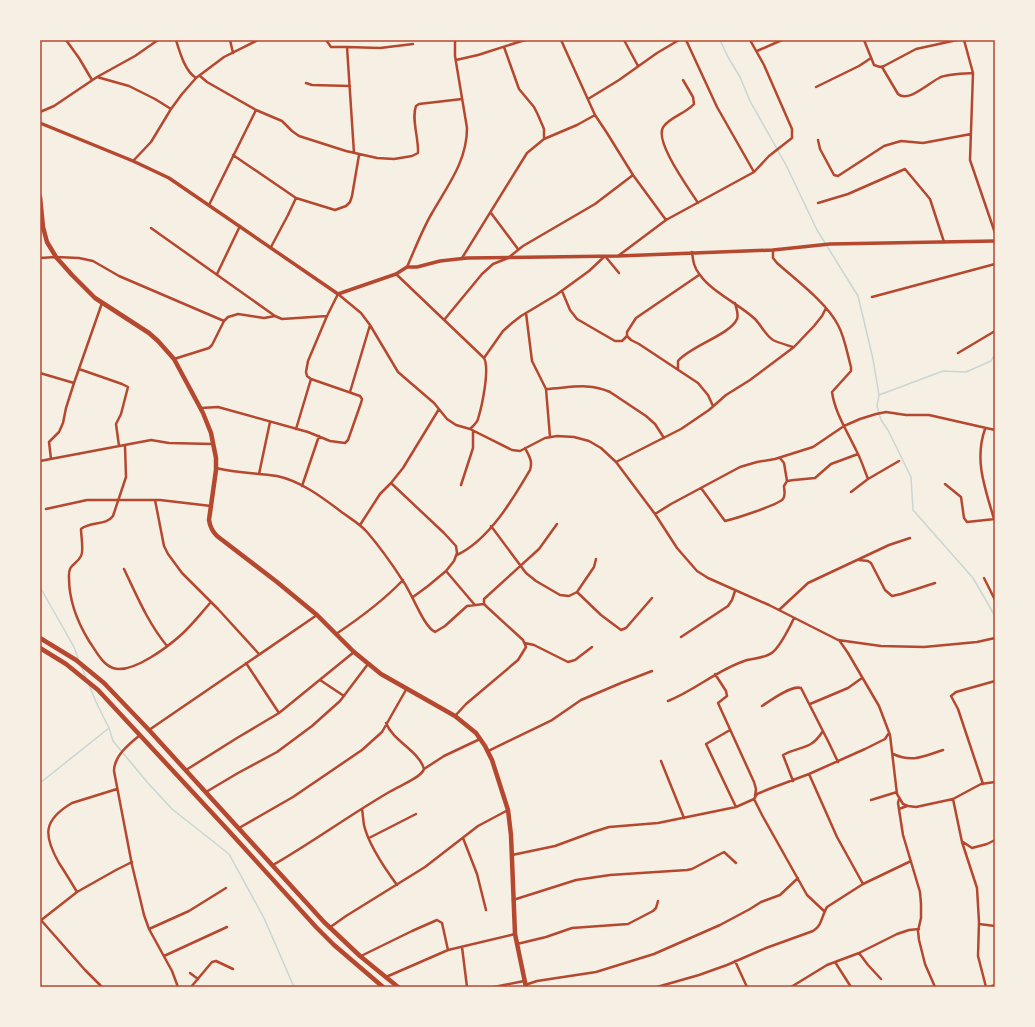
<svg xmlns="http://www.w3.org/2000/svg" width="1035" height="1027" font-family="'Space Grotesk',sans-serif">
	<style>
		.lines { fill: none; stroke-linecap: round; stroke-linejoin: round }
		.stream { stroke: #c9d6d2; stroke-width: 1.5 }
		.minor { stroke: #b5482f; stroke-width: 2.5 }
		.tertiary { stroke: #b5482f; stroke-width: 3.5 }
		.primary { stroke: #b5482f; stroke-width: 4.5 }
		.neatline { fill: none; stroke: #b5482f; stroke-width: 1.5 }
	</style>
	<rect width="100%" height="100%" fill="#f6efe4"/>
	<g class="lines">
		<path class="stream" d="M720,40l8,17 12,20 10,24 36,64 31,65 41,66 15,63 6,36 -2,11 4,14 7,10 23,47 2,33 60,68 22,38
			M879,395l64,-24 23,1 25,-11 4,-7
			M40,587l34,60 5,14
			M81,666l5,11
			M89,685l7,17 13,26 4,13 34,41 25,27 57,45 35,64 30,69
			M40,783l69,-55"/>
		<path class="minor" d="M66,40l13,18 13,22
			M176,40c4,13 9,31 20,38l28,-21 34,-17
			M230,40l3,13
			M326,40l5,7h16l7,106
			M561,40l34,75 12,18 26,42 33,45
			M624,40l14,26
			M686,40l31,67 37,65
			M864,40l10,25 6,2 4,-1 32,-17 41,-9
			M964,40l9,33 -3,87 25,73
			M347,47l33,1 33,-4
			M504,47l15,42 15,18 4,8 6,14v10
			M757,51l25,-11
			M456,60l22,-5 47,-15
			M882,67l16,27c10,9 31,-11 41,-16 7,-4 24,-4 34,-5
			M200,76l7,6 49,28 26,11 10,10 7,5 47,15 31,7 17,1 18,-3 6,-3c1,-14 -7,-35 -2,-47l3,-2 43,-5
			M97,77l32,9 26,13 16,10
			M683,80l10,17 1,7c-8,9 -23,13 -30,22 -12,13 26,64 34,77
			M306,83l6,2 38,1
			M816,87l43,-21 12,-8
			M588,99l31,-19 38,-27 22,-13
			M40,112l14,-6 43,-29 38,-21 23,-16
			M818,140l2,9 14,26 4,1 46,-30 17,-5 22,2 48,-9
			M233,155l63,43 39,12 11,-4 4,-4 2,-6 7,-41
			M133,161l18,-19 20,-33 11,-15 14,-16
			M818,203l30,-9 57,-25 25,30 14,43
			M209,205l47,-95
			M491,213l27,36
			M151,228l124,88 7,3 45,-3
			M271,247l17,-32 8,-17
			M773,250v8l4,5c19,17 50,40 61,62 7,13 9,28 13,42v4l-19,21c3,21 15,39 24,58 5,9 8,19 12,29
			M692,252c1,9 2,16 8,23 12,17 39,29 55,44 6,6 11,17 18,21 6,3 14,5 20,7
			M618,256l48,-36 88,-48 15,-16 23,-18v-9l-28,-64 -14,-25
			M40,258l16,-1 23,1 14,3 26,15 105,45
			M462,258l65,-105 17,-14 33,-14 18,-10
			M407,267c8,-18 15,-37 25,-54 16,-28 35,-52 35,-85l-12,-72v-16
			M217,274l23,-48
			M396,274l88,84
			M562,291l8,19 7,9 38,22h7l5,-5v-4l9,-14 63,-43
			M872,297l123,-33
			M526,313l6,48 14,28
			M444,320l38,-46 11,-10 15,-6 15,-12 72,-42 38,-29
			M627,336l4,4 8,4 59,39 10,12 5,11
			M958,353l37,-22
			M174,359l35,-11 3,-3 12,-24 4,-4 10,-3 26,4 11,-2
			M79,369l43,15 6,3 -7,27 -5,10 3,22
			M678,369v-8c12,-15 52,-26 59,-42 2,-5 -1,-11 -2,-16
			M40,373l34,10
			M350,392l20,-67
			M201,408l17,-1 90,25 22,9 15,2 3,-3 13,-37 1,-4 -2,-3 -49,-17 -4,-3 -1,-4 2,-11 19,-45 11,-22 23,19 9,12 28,47 36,31 13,16 9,6 14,4 42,21 8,1 25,-13 12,-2 17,1 15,4 12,7 15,14 39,52 22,34 20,23 11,7 61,27 69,35 43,6 43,1 53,-5 18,-4
			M296,429l15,-50
			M470,429c3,-3 7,-6 8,-10 4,-13 12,-50 6,-61l19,-27 9,-8 9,-7 35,-21 33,-24 16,-15 14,17
			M985,429c-11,31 0,59 9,90
			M550,437l-4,-48c22,-1 43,-7 64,3l36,24 9,8 9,14
			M125,446l1,31 -13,39c-7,10 -23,5 -32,13 0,6 3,22 0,27 -5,10 -13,7 -12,22 0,22 9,45 20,63 7,10 13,23 24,27 19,7 57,-23 69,-34 11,-10 20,-22 29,-32
			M780,458l4,5 3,18
			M51,459l-2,-17 10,-10 4,-9 3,-15 8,-25 28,-80
			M40,461l111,-21 18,3 44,1
			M616,462l65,-33 28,-19 17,-15 24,-15 44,-33 20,-21 8,-10 4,-8
			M216,468c20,5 40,5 61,8 24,5 46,22 66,37 8,6 17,11 24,19 13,15 25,32 36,49 9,12 20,45 32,51l10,-6 22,-20 17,-2
			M259,474l11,-52
			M391,483l53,50 12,13 1,7 -3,8 -8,10 -18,15 -15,11
			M945,484l16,13 3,21 3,4 28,-3
			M461,485l12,-37v-17
			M302,486l17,-50
			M701,488l24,33c9,-2 53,-16 58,-22 3,-4 1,-9 1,-13l3,-5 7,-1 21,-2 16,-14 27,-10
			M851,492l17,-13 31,-18
			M155,500l9,46 4,8 14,19 36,36 41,45
			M46,509l41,-9h73l51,6
			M655,514l16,-10 69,-37 17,-5 18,-3 38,-12 31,-21 16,-7 16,-5 10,-2 20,3h23l66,15
			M360,525l20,-31 11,-11 12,-15 36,-59
			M491,526l35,47 10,8 24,14 9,1 8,-4 17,-25 2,-8
			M457,555c32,-15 56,-56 73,-85 3,-9 -1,-14 -5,-22
			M859,560l9,1 3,2 14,27 7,6 9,-2 34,-11
			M124,569c13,27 24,54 43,77
			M446,571l28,33
			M984,578l11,22
			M577,592l24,23 20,15 5,-2 26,-30
			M779,610l29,-27 81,-38 21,-7
			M336,634c24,-16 47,-33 67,-54
			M681,637l47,-31 4,-6 3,-9
			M839,640l9,13 31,53 11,29 7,59 6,10 5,2 8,1 37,-8 28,-15 14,-2
			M525,643l9,2 34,17 7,-2 17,-13
			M246,663l33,50
			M715,674l11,17 1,5 -9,7 36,79 2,7 -1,7
			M320,680l24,16
			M668,701c28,-11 50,-32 79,-41 8,-2 19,-2 26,-8 7,-6 17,-25 21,-34
			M810,704l38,-16 14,-10
			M762,706c9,-6 29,-21 39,-18l28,55 9,19
			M455,716l11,-12 52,-44 8,-13 -3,-7 -36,-33 -3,-3v-5l55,-50 18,-25
			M386,723c7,18 33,28 38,46
			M149,730l168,-115
			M730,730l-24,14 30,63
			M140,735c-11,9 -26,21 -26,36l18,94 12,50 5,14 23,42 6,16
			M488,751l64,-31 29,-20 40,-17 31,-12
			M893,754c20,9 31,2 50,-4
			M661,761l23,57
			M186,770l51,-32 42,-25 75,-61
			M809,774l28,63 26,47
			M793,781l-10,-26c19,-10 27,-4 40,-24
			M983,784l-25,-75 -7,-13 5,-4 39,-11
			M206,792l32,-19 39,-21 35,-26 28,-25 28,-37
			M754,799l8,16 45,80 17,16
			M899,799l-1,4 5,32 17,57 1,12v14l-3,13 1,9 6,24 10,23
			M953,799l9,43 15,46 2,34 -1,34 8,31
			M871,800l26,-8
			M362,809c1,5 1,11 2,16 4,18 22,45 33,60
			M899,809l8,-3
			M239,828l54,-31 69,-47 20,-18 25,-44
			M369,838l47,-24
			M463,838l14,36 9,36
			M963,842l9,6 15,-4 8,-4
			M512,855l43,-9 38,-14 16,-5 49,-4 78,-16 18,-8 3,-5 12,-5 40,-15 56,-25 20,-10 4,-6
			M273,865c40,-23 78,-51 118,-74 8,-5 30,-13 33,-22l20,-13 36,-17
			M77,892c-6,-10 -12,-20 -18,-29 -16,-28 -16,-43 13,-60l45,-14
			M513,900l63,-20 34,-5 77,-5 5,-1 32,-17 12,11
			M40,919l45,51 17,17
			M40,921l37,-29 39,-22 16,-8
			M979,924l16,2
			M329,928l17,-12 79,-49 53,-41 30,-16
			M149,929l40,-18 37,-23
			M517,944l29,-7 26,-9 56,-4 25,-13 3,-3 2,-7
			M462,947l5,40
			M859,953l9,12 13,14
			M164,956l63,-29
			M361,956l51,-25 25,-11 5,3 6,27
			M735,961l12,26
			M835,962l16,25
			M190,973l8,6
			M386,977l62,-27 67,-16
			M525,985l12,-4 59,-9 58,-18 66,-29 30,-16 11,-7 19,-7 18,-17
			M191,987l21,-25 4,-1 17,8
			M494,987l30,-6
			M657,987l42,-12 28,-10 39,-17 47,-17c9,-5 9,-16 14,-24l36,-23 48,-23
			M791,987l36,-22 32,-12 38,-19 12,-4 10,-1
			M989,987l6,-2"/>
		<path class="tertiary" d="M40,123l93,38 36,17 169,116 58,-20 11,-7h10l23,-6 27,-3 151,-2 155,-6 57,-6 165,-3"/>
		<path class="primary" d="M40,197l3,30 4,15 9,15 16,18 23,23 54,35 9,8 16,18 29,54 8,20 5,25v12l-7,50c1,7 3,11 8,16l60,46 40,33 37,37 27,22 74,42 21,17 9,13 7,14 16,50 3,25 4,99 11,53
			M40,638l36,22 28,23 45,47 175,192 36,34 38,31
			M40,648l26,16 32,26 129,139 89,98 18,18 49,42"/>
	</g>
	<rect width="1035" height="1027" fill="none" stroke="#f6efe4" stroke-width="82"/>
	<rect x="41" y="41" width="953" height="945" class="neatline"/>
</svg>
